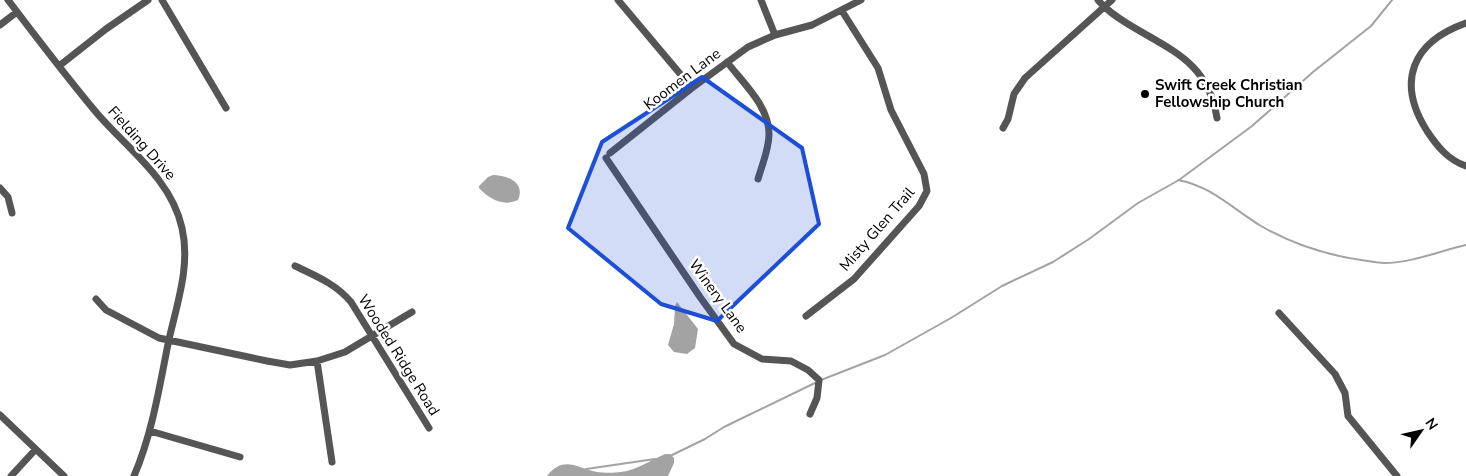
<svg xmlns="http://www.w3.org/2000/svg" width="1466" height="476" font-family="'Nunito Sans',sans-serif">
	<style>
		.water { fill: #a3a3a3 }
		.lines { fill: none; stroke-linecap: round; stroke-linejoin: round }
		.stream { stroke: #a3a3a3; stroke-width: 2 }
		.minor { stroke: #555; stroke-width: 7 }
		.marked { fill: #1d4ed8; fill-opacity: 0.2; stroke: #1d4ed8; stroke-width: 4; stroke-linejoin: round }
		.poi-dot { fill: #000; stroke: #fff; stroke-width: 2 }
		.labels { text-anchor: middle; stroke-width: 5; stroke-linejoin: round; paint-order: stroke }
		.street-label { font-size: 15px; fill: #000; stroke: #fff }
		.poi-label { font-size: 15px; font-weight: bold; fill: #000; stroke: #fff; text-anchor: start }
	</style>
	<rect width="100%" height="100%" fill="#fff"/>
	<path class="water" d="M493,175c13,0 33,7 25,25 -14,7 -29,-1 -39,-12v-2l9,-9z
		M677,302l21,27 -3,19 -8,6 -13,-2 -6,-7 6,-21 1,-18z
		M665,454h5l4,4v5l-6,13h-121c17,-21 29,-8 50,-4 7,1 17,1 24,0 16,-2 30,-12 44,-18z"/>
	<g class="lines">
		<path class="stream" d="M1178,180c33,6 55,29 83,46 31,18 65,29 100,34 8,1 16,3 23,3 28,0 55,-12 82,-18
			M821,380l64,-25 66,-37 51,-32 51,-24 36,-23 49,-36 41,-23 73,-54 61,-54 58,-46 21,-26
			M670,456l35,-17 19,-12 93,-45
			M586,469l69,-10"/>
		<path class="minor" d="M8,0c28,37 57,75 87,111 31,37 76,67 87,117 9,39 -6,78 -14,116 -9,45 -16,90 -34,132
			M162,0l64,108
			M618,0l74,88
			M761,0l14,35
			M1098,0c8,10 19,17 30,24 44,27 80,38 89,94
			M1466,23c-54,19 -70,59 -39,108 10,15 21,29 39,35
			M0,25l17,-13
			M727,62c16,21 42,44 42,72 0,15 -7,31 -11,45
			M59,66l47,-37 42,-29
			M1003,128l5,-9 6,-25 11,-16 87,-78
			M610,153l82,-65 56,-41 27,-12 37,-10 49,-25
			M606,158l94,139 34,47 28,15 29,2 17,9 11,10 -2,18 -7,16
			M0,188l8,9 4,16
			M295,266c21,10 41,18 56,36l78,126
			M96,299l10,11 53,28 108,23 23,4 27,-4 28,-9 67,-40
			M1279,313l56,61 10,19 3,23 49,60
			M806,316l48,-37 65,-73 8,-15 -3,-17 -33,-64 -13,-42 -36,-57
			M317,361l15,101
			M0,415l64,61
			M150,431l90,26
			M11,476l24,-26"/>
	</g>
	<path class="marked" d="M702,77l100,71 17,76 -102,97 -56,-17 -93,-76 34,-86z"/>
	<circle class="poi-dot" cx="1145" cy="94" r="5"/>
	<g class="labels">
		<g class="street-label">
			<text transform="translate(682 79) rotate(-37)" y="5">Koomen Lane</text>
			<text transform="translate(142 143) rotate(48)" y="5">Fielding Drive</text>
			<text transform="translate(877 229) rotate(-49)" y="5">Misty Glen Trail</text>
			<text transform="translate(718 296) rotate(54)" y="5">Winery Lane</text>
			<text transform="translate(399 355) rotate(58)" y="5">Wooded Ridge Road</text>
		</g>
		<g class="poi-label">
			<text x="1155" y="90">Swift Creek Christian<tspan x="1155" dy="17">Fellowship Church</tspan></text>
		</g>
	</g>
	<g transform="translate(1421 431) rotate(56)" stroke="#ffffff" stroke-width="4" paint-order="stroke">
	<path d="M0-4L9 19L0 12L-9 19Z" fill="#000000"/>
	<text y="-8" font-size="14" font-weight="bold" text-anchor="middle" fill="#000000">N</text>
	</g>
</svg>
